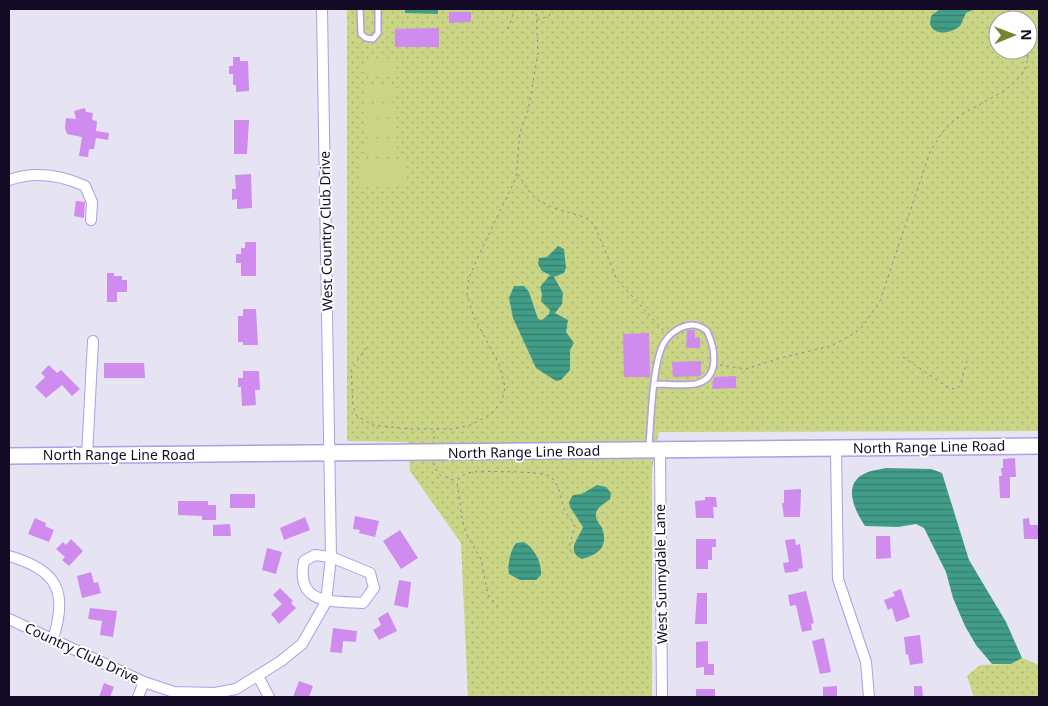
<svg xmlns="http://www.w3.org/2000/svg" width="1048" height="706" font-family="'Noto Sans',sans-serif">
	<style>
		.grass { fill: url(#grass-dots); fill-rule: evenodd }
		.garden { fill: #cad585 }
		.water { fill: url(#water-rules) }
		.building { fill: #d08bef }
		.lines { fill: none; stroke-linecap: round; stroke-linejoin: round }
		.lane-casing { stroke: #af9de6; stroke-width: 8 }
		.street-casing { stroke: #af9de6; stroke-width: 12 }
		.secondary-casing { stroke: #af9de6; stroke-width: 18 }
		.path { stroke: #8d889c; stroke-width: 1; stroke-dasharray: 2.5 4; stroke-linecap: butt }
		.lane { stroke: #fff; stroke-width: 5 }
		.street { stroke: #fff; stroke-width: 10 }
		.secondary { stroke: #fff; stroke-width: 15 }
		.labels { text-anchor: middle; stroke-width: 4; stroke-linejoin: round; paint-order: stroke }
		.street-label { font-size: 14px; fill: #130b25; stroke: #fff }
	</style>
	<defs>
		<pattern id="grass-dots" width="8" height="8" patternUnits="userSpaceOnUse" patternTransform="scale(1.25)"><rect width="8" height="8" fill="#cad585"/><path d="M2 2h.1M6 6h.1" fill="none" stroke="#adb673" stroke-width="1.8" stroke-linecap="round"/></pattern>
		<pattern id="water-rules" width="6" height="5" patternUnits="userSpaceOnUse" patternTransform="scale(1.25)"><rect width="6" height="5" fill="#419d87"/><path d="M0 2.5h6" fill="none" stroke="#357e6e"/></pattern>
	</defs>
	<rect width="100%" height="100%" fill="#e6e3f3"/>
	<path class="grass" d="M347,9h692v422l-380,1 -7,37v228h-184l-7,-154 -51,-72 -2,-29 -61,-1zM998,20h30v30h-30z
		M1022,658l17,7v32h-65l-7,-21 13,-11 31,-1z"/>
	<path class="garden" d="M365,61h31v14h-31z
		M396,84v14l-31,1v-14z
		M396,103v14l-31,1v-14z
		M365,122h31v14l-30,1z
		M366,141h30l1,14h-31z
		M382,160h23v26l-23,1z
		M359,161h22v12l-22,1z
		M359,174h22v13h-22z"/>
	<path class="water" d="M405,9h33v5l-33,-1z
		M940,9h35l-9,4 -6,13c-9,7 -25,11 -30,-2l1,-8z
		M558,246l6,3 2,19 -2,5 -10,4 9,16 -1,11 -7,9 13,7 -2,12 8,11 -4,7v20l-9,10 -5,1 -20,-13 -23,-50 -4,-20 5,-12h10l5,6 9,27 4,1 7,-6 1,-4 -9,-9 1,-7 -2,-7 10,-12 -8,-4 -4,-7 1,-6 8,-1z
		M886,468l45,1 11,4 27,87 37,62 16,36 -11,6h-19l-16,-19 -11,-19 -12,-28 -7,-26 -22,-44 -8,-4 -18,3 -33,-1c-8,-12 -20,-34 -8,-47 7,-8 20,-9 29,-11z
		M597,485l9,2 5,6 -1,6c-5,5 -12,7 -14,14 -1,6 3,10 6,15 7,19 -4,27 -20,31 -17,-8 -3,-21 1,-32l-13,-20 -1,-5 4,-7 9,-1z
		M524,542c10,6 18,20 17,33l-5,5h-16l-11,-6c-2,-9 2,-25 7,-31z"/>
	<path class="building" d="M449,12h22v10l-22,1z
		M439,28v19h-44v-18z
		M233,57h7v4h8l1,30 -13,1v-7h-3v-11h-4v-8h4z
		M85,108l1,4 7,1 -1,7 5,1 -1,10 13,2 -1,7 -12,-2 -2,11h-5l-1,8 -9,-1 3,-19 -15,-3 -2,-6 1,-10 10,1 -2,-8z
		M234,120h15l-2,34h-13z
		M251,174l1,34 -15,1v-10l-5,1v-11h4l-1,-14z
		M76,201l9,1 -1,16 -10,-2z
		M245,242h11v34h-15v-13h-5v-9h5v-6h4z
		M107,273h7v3h8v4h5v12h-10v10h-10z
		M243,309h13l2,36h-15v-3h-5v-26h5z
		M687,330h8v8h5v10h-14z
		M649,333l1,44h-26l-1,-43z
		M701,361v15l-28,1 -1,-15z
		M104,363h40l1,15h-41z
		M49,365l8,8 4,-3 19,19 -8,7 -10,-11 -16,13 -11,-11 10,-10 -4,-4z
		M243,371h16l1,19h-5l1,15 -14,1 -1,-19h-3v-9h5z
		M736,376v12l-24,1 2,-12z
		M1015,458l1,19h-6v21h-10l-1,-22h3l-1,-8h2v-9z
		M801,489l-1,28h-16l-2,-14h2v-13z
		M230,494h25v14h-25z
		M705,497h11l1,10h-4l1,11h-18l-1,-17 10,-1z
		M178,501h30v4h8v15h-14v-4l-24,-1z
		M355,516l24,5 -4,16 -16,-4 1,-3 -7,-1z
		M305,517l5,13 -26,10 -4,-12z
		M35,518l11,5 -1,3 9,4 -5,12 -21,-8z
		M1029,518l1,7h9v14h-15l-1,-20z
		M230,524l1,12h-18v-11z
		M400,530l18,28 -17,11 -18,-28z
		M876,536h14l1,22 -15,1z
		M71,539l12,12 -14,15 -7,-6 3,-3 -9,-8 7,-7 3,3z
		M696,539h20v8h-4v13h-4v9h-12z
		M795,539l1,6 4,-1 3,24 -5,1 1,2 -14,2 -2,-10 6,-1 -4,-22z
		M267,548l15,4 -6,22 -14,-4z
		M91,572l3,11 4,-1 3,11 -19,5 -5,-22z
		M399,580l12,2 -3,26 -14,-3z
		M280,588l13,13 -2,2 5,5 -17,16 -8,-10 11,-10 -9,-9z
		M901,589l9,28 -14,5 -4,-14 -4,2 -4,-10 11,-4 -2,-4z
		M806,591l8,32 -3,1 1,6 -10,2 -6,-27 -6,1 -2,-11z
		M697,593h10v31h-12z
		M90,608l27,3 -4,26 -13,-2 2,-14 -14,-2z
		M388,612l9,19 -18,9 -6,-10 8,-5 -3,-7z
		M333,628l24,3 -1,11 -13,-1 -1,12 -12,-1z
		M920,635l3,28 -13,2 -2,-11 -2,1 -2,-18z
		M824,638l7,34 -11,2 -8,-33z
		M708,641v23h6v11h-10v-8l-8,1v-26z
		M299,681l14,5 -4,11h-16z
		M104,683l10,4 -4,10h-11z
		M837,686v11h-14v-10z
		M914,686h8l1,11h-9z
		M696,689h19v8h-19z"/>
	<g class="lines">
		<g class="lane-casing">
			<path id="lane" d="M360,9l1,25 5,4 7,1 5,-6v-24
				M649,447c2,-28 3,-69 11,-95 6,-20 30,-36 47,-21 8,17 14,48 -12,53 -12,2 -27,0 -39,0"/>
		</g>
		<g class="street-casing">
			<path id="street" d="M9,180c26,-9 52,-5 76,6l7,16 -1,18
				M836,448l2,131 28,83 3,35
				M660,450l2,247
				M87,456l6,-115
				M315,555l16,2 39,16 4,15 -11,15c-32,-2 -68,2 -59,-42z
				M9,556c49,14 59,36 44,83
				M9,619l135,63 30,10 41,1 21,-4 45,-28 21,-17 24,-42 5,-45 -9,-548
				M258,676l11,21
				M138,697l6,-15"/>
		</g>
		<g class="secondary-casing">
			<path id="secondary" d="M9,456l1030,-10"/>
		</g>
		<path class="path" d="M1008,9l2,11
			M537,20l12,-4 3,-7
			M508,29l7,-20
			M518,174l13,20 7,6 15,8 31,9 10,7 23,56 47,51
			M366,348l-15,22 2,36 3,9 16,10 38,4h42l19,-4 20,-11 11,-13 3,-14 -6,-23 -25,-47 -7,-22 2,-17 8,-19 39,-81 4,-46 8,-21 10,-58 -2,-44
			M903,357l46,31 6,1 5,-3 7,-25
			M720,365l26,4 34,-11 51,-12 24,-13 8,-7 17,-25 50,-149c7,-11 13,-23 23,-31 23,-20 81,-33 74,-71
			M434,439v-8
			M434,463v4l6,8 16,6
			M498,607l-10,-12 -7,-36 -14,-24 -5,-16 -5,-38c4,-5 9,-8 16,-9 12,-1 68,-1 76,4 12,7 11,24 16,35 3,5 8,10 10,16l-6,20 2,5"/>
		<use href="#lane" class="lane"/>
		<use href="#street" class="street"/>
		<use href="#secondary" class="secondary"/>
	</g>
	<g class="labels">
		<g class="street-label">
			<text transform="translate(326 231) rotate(-91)" y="5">West Country Club Drive</text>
			<text transform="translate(929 447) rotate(-1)" y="5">North Range Line Road</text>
			<text transform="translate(524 452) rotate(-1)" y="5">North Range Line Road</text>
			<text x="119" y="460">North Range Line Road</text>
			<text transform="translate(661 574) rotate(-91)" y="5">West Sunnydale Lane</text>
			<text transform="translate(82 653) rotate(25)" y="5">Country Club Drive</text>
		</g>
	</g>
	<rect width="1048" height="706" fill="none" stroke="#130b25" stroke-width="20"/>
	<g transform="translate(1013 35) rotate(89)"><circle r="24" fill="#ffffff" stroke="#a19da8"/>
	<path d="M0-4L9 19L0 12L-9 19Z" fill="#7a8330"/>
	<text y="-8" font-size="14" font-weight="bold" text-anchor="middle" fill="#130b25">N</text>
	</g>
</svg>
